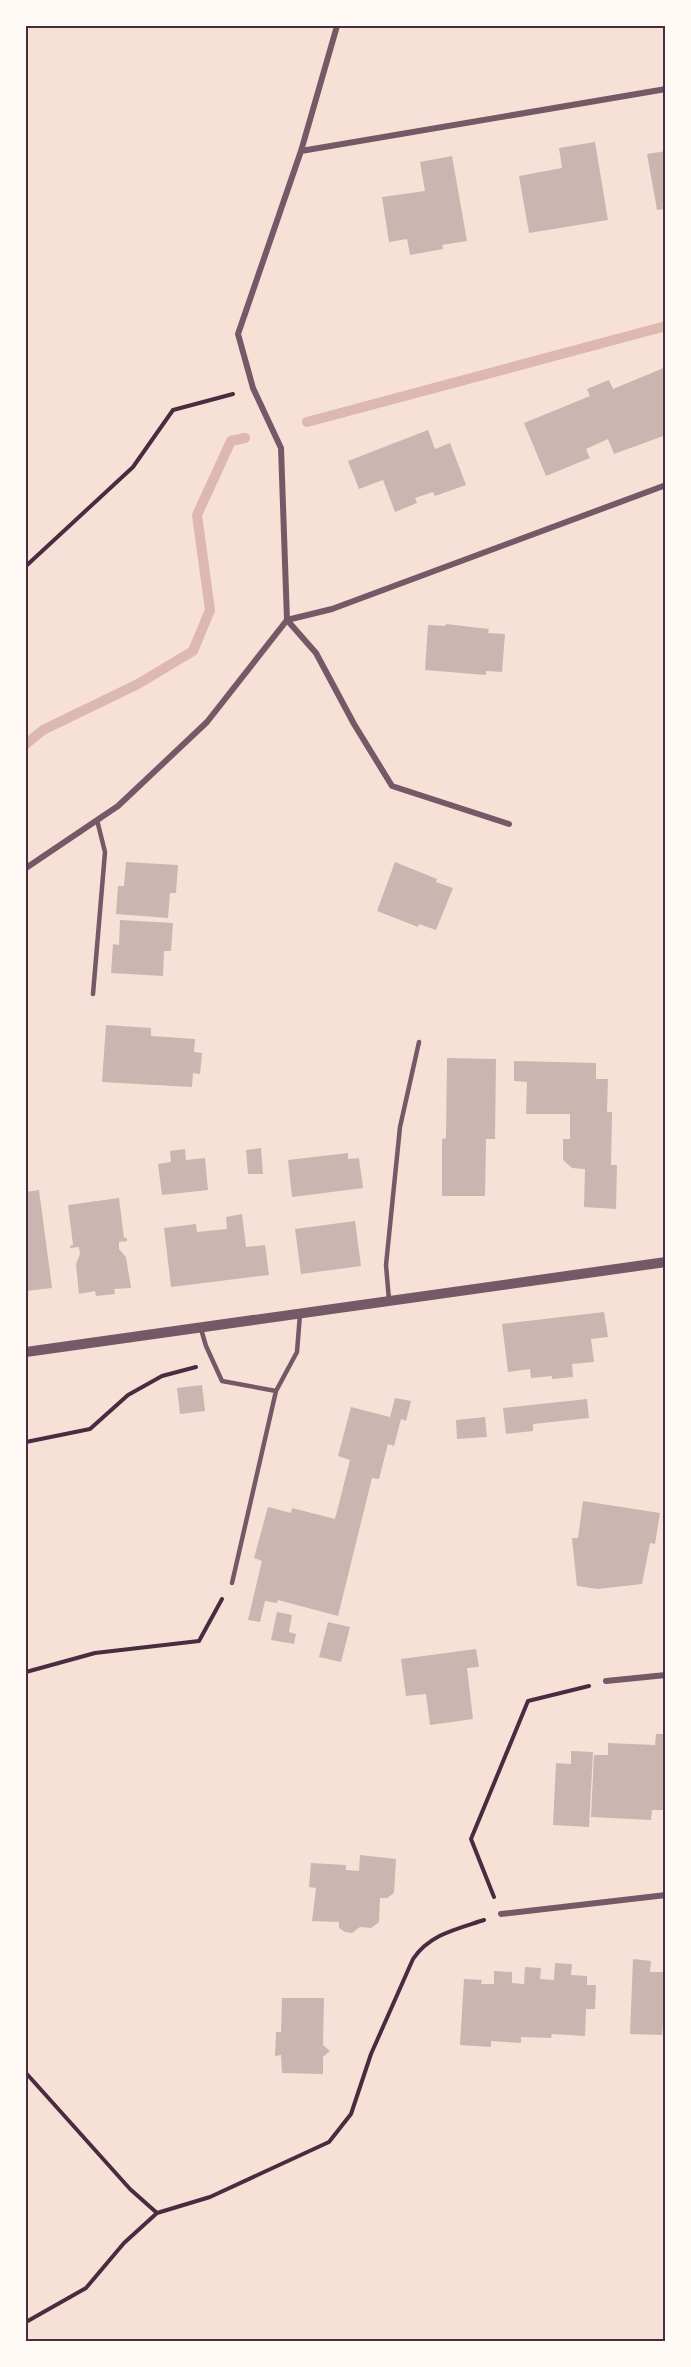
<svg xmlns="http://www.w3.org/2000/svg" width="691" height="2367" font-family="'Archivo Narrow',sans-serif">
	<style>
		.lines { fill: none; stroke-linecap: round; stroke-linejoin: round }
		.stream { stroke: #dcb8b0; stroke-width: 10 }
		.building { fill: #ccb4b1 }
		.path { stroke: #4a2c40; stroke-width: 4 }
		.service { stroke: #755966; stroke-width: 4.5 }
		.minor { stroke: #755966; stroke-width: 6 }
		.tertiary { stroke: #755966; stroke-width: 10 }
		.neatline { fill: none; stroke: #4a2c40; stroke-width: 2 }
	</style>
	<rect width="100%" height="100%" fill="#f7e1d7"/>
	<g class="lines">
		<path class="stream" d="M307,422l359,-96
			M26,744l17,-14 95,-46 55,-33 17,-41 -13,-95 34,-74 14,-3"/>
	</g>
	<path class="building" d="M595,142l13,78 -79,13 -10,-57 43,-8 -3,-20z
		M666,151v58l-9,1 -10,-56z
		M452,156l15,85 -25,4 1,4 -33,6 -3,-16 -18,3 -7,-45 43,-6 -5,-29z
		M666,367v68l-52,19 -6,-15 -22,10 4,9 -44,18 -22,-53 66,-27 -3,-7 22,-9 4,9z
		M428,430l7,19 15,-6 16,42 -31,11 -2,-4 -18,6 2,5 -22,9 -12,-32 -24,9 -11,-28z
		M446,624l43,5 -1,4 17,1 -3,38 -16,-1v4l-61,-5 3,-45 17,1z
		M126,862l52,3 -2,28h-6l-2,25 -52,-4 2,-28h6z
		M395,862l42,17 -1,3 17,6 -17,42 -17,-6 -1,3 -41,-16z
		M120,920l53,3 -2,28h-7l-1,25 -52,-3 2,-29 6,1z
		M106,1025l45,3v8l44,3 -1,13 8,1 -2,21 -7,-1 -1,14 -90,-5z
		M447,1058l49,1 -1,80h-9l-1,57h-43v-57l4,-1z
		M514,1061l82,2v16h12l-1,33h5l-1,53h6l-1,44 -32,-2 1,-38 -13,-1 -9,-8v-21h7v-25h-44l1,-32 -13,-1z
		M261,1148l2,26h-15l-2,-24z
		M185,1149l1,11 19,-2 3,32 -46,5 -4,-31 13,-2 -1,-11z
		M348,1153v6l11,-1 4,30 -71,9 -4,-37z
		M39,1190l13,98 -26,3v-72h2l-2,-27z
		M119,1198l5,40h3v3l-8,1v7l7,8 5,31 -17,1 1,5 -19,2 -1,-5 -16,3 -3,-30 4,-10 -1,-7 -9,1v-2l3,-1 -5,-40z
		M242,1214l4,33 19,-2 4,30 -98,12 -7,-59 32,-4 1,8 30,-3 -1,-12z
		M355,1221l6,45 -60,8 -6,-45z
		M604,1312l4,25 -17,2 3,23 -22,2 1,13 -21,2v-3l-21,2 -1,-9 -22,3 -6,-48z
		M202,1385l3,26 -25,3 -3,-26z
		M395,1398l16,3 -5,20 -5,-2 -7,27 -6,-2 -9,35 -7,-1 -34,138 -60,-16 -1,3 -12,-2 -5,21 -12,-2 14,-59 -8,-3 14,-51 23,6 1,-5 43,11 15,-59 -12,-4 13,-49 39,10z
		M587,1399l2,19 -56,6v7l-27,3 -3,-26z
		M485,1417l2,20 -30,2 -1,-19z
		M583,1501l77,12 -5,31 -5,-1 -8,41 -44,5 -21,-3 -5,-48h6z
		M277,1612l15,3 -3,17 7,2 -2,10 -23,-4z
		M328,1622l22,5 -9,35 -22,-5z
		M476,1649l3,18 -12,1 6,51 -43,6 -4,-31 -20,2 -5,-37z
		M656,1734h10v76h-14l-1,10 -60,-3 3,-62h14v-12l47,2z
		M571,1751l22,1 -4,75 -36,-2 3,-62 15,1z
		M360,1855l36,4 -2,34 -7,5h-7l-1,24 -8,6 -11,-1 -8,6 -7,-1 -6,-4v-6l-27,-1 4,-33 -7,-1 2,-24 35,2v5l13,1z
		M633,1959l18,2 -1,11h16v52h-3l-1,11 -32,-1z
		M555,1963l17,1 -1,11 16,1v9h9l-1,24h-9l-1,27 -33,-2 -1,4 -30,-1v6l-30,-2v6l-31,-2 4,-66 18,1 -1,4h13v-13l18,1v11l12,1 1,-17 16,1 -1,11 14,1z
		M282,1998h42l-1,47 7,6 -7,6v17l-41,-1 -1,-18 -6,1 1,-24h5z"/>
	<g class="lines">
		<path class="path" d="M26,566l107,-99 40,-57 60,-16
			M26,1442l64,-13 38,-34 34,-19 34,-9
			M26,1672l69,-19 104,-12 23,-42
			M494,1897l-23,-58 57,-138 61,-15
			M26,2073l104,116 27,24 53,-16 119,-55 22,-28 20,-60 42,-95c17,-25 44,-30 71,-39
			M26,2322l60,-34 38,-45 33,-30"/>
		<path class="service" d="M93,994l12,-142 -8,-32
			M389,1300l-3,-35 14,-138 19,-85
			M201,1329l5,17 16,35 54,10
			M232,1583l44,-192 21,-39 3,-38"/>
		<path class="minor" d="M301,151l365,-62
			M509,824l-117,-38 -38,-62 -38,-71 -29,-33 45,-11 334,-124
			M26,868l92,-62 89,-84 80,-102 -6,-172 -28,-60 -15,-54 63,-183 36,-125
			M606,1681l60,-6
			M501,1914l165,-19"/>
		<path class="tertiary" d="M26,1352l640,-90"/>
	</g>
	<rect width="691" height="2367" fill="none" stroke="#fffaf5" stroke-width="54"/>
	<rect x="27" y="27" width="637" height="2313" class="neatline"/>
</svg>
